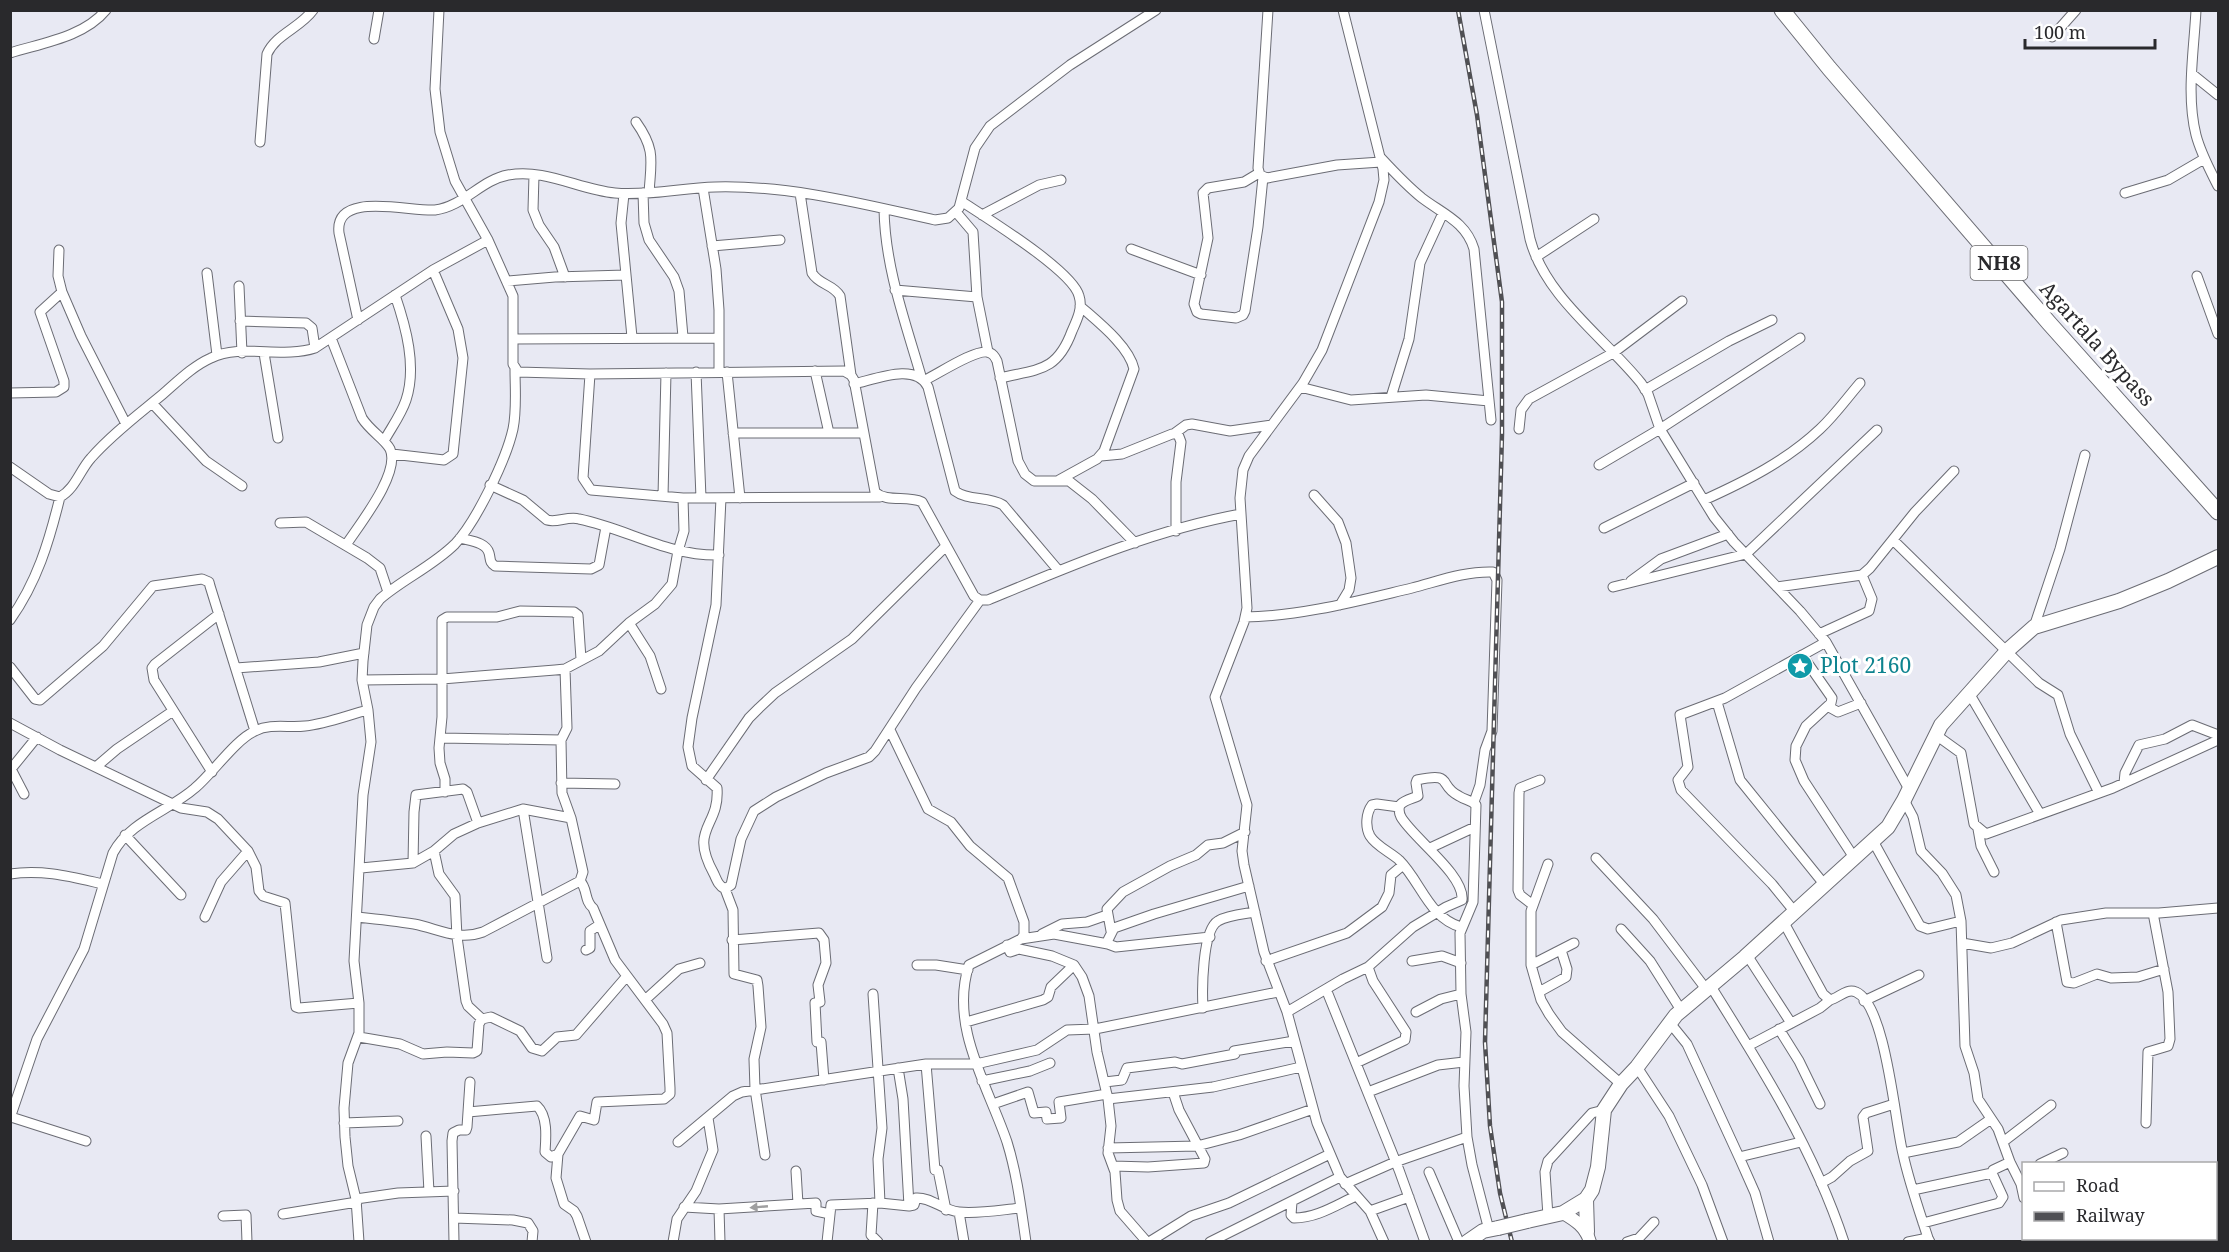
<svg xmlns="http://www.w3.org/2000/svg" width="2229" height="1252" font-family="'Noto Serif',serif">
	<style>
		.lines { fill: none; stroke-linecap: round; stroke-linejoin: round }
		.minor-casing { stroke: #6b6c74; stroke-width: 11 }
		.tertiary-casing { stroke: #6b6c74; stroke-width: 14 }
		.secondary-casing { stroke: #6b6c74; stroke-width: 16 }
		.trunk-casing { stroke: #6b6c74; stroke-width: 17 }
		.minor { stroke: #fff; stroke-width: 9 }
		.tertiary { stroke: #fff; stroke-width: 12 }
		.secondary { stroke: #fff; stroke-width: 14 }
		.trunk { stroke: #fff; stroke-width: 15 }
		.rail-casing { stroke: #505054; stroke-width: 4.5 }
		.rail { stroke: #fff; stroke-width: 2; stroke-dasharray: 7; stroke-linecap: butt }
		.secondary-bridge-casing { stroke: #6b6c74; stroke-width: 16; stroke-linecap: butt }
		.secondary-bridge { stroke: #fff; stroke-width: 14 }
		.oneway { fill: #9f9fa0 }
		.labels { text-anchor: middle; stroke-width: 6; stroke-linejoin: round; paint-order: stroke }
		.shield { fill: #fff; stroke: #69696b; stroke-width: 1.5 }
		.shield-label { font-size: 20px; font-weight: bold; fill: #29292c }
		.street-label { font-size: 21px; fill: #29292c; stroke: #fff }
		.culture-label { font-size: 21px; fill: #0d838f; stroke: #fff; text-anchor: start }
	</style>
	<rect width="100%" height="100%" fill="#e8e9f3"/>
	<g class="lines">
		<g class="minor-casing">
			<path id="minor" d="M439,10l-4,79 5,43 15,49 33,59 25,56v68l5,8 72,2 254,-3 7,4 3,5 21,112c12,11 32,3 47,10l52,94 6,4h8c82,-34 165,-70 253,-86
				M1268,10l-10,158 2,7 7,3 70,-13 44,-3
				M1343,10l40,159 1,11 -5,22 -57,148 -19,33 -54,73 -6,14 -3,28 7,110 -3,14 -29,75 32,108 -5,46 2,14 20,87 23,60 30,111 23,54 30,34 14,31
				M1484,10l46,229c15,58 75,99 111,144l7,11 12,35 54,88 20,25 66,69 26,31 83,147
				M2196,10c-2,41 -10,85 0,125 5,19 14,35 22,51
				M2052,37l24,-27
				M374,39l5,-29
				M10,53c32,-10 74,-16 96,-43
				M2192,74l26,21
				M636,122c20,28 15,39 13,71
				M260,142l7,-88c9,-20 33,-26 46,-44
				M1381,158c13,14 26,28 41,40 21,16 44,24 52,51l17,171
				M1259,173l-15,9 -36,6 -5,5 5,45 -14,66 3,8 4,2 35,4 7,-3 2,-4 13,-84 5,-50
				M534,175l-1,35 6,15 15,22 11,30
				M703,188l13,81 3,41v62
				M643,193l1,30 5,17 25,37 5,14 4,46
				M800,193l12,80c7,12 21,11 28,23l11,79
				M2125,193l43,-13 36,-21
				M624,194l-3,29 11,114
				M961,201c24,16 112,70 118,95 4,12 -2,24 -7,35 -15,41 -34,38 -72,47
				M884,209c1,58 21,112 37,167
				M956,212l17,20 4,65 11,55
				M982,215l57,-30 22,-5
				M712,246l68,-6
				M1131,249l70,26
				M59,250l-1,26 4,16 19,44 45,88
				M1536,257l58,-38
				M207,273l10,82
				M2197,276l21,58
				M507,281l48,-4 71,-2
				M239,286l3,67
				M895,290l82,7
				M358,320l-19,-87c-5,-43 71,-21 96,-23 29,-4 46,-30 73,-35 37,-7 72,15 107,18 33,3 67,-5 100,-6 75,-2 148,17 220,33l13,-2 11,-10 16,-60 15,-22 80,-61 86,-55
				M240,321l66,2 6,5 3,20
				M331,338l31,80c8,13 23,21 28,31 11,24 -31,76 -44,96
				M513,339l206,-1
				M264,353l14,85
				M815,371l14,62
				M696,372l5,126
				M727,372l13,126
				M590,374l-7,104 8,12 92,8 197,-1
				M925,380c13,-6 49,-30 62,-28 6,1 8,5 10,9l21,100 7,13 9,7h35l23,18 43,44
				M854,384c22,-5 62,-22 74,3l27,104c13,10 33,5 48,14l55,65
				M1300,387l51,13 75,-5 63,6
				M1645,390l84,-49 43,-21
				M10,393l46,-1 8,-5v-6l-24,-69 22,-20
				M1391,397l18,-58 11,-76 23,-50
				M152,403l54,58 36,25
				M1519,429l2,-19 8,-11 84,-46 69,-52
				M733,433h130
				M1175,433l11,-8 6,-1 38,7 42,-6
				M384,441c7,-13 17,-26 22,-41 11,-33 0,-73 -11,-105
				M392,454l52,6 9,-6 10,-96 -5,-29 -25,-59
				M1101,456l21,-2 50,-20h6l3,8 -5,40v49
				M1599,465l61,-36 140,-91
				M10,467l39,27 11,3c15,-8 20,-27 31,-39 21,-24 48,-44 72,-64 15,-13 30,-28 48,-36 30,-15 71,1 104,-10l118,-78 55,-30
				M1059,480l38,-21 7,-8 30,-82c-5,-23 -36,-47 -54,-63
				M490,485l33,15 24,20c10,3 21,-4 32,-1 49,10 88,37 140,36
				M1314,495l24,27 8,21 5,35 -2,12 -9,15
				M663,496l3,-123
				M721,498l-5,107 -24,113 -4,29 4,19 25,22c3,40 -29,39 -3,86 3,7 5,12 11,15l6,-4 10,-46 13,-28 22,-14 50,-24 43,-16 6,-6 41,-63 64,-88
				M1704,500c42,-19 82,-39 116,-71 15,-14 27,-31 40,-46
				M280,523l26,-1 61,36 13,10 8,24
				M1604,528l90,-45
				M460,538c10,3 26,4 29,15 2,7 0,9 6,13l96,3 8,-4 7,-38
				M1893,540l146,143 19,12 12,39 29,59
				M1631,581l30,-22 67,-25
				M1613,587l133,-33 131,-124
				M1777,587l85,-12 8,-7 45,-56 39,-41
				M1245,617c57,-1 112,-16 167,-29 27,-7 53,-17 81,-16l4,8 -5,151 -7,19 -5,35 -6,17
				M10,620c27,-38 39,-78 50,-123
				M629,623l21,33 11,33
				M2034,627l26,-78 25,-94
				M1819,634l50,-23 3,-12 -10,-24
				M1802,655l30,43 -1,5 -25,23 -10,20 -1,14 9,21 51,78
				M10,667l25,32 5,1 63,-54 50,-60 49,-7 7,3 1,4 45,145
				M236,668l83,-6 45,-9
				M362,680l80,-1 113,-9 10,-1 34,-18 30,-28 26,-19 17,-20 6,-33 6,-20 -1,-33
				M1969,693l71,121
				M1717,702l23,78 84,104
				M1829,707l9,5 23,-9
				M10,723l50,27 121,58 26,4 11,7 30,32 8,16 3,24 4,5 22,7 11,104 3,1 60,-5
				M890,730l38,79 23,13 19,24 38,32 16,44v13l-3,4 -52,26c-20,61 19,121 38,177 10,32 14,66 19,100
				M1936,735l25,18 13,71 12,10 127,-46 105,-48
				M441,738l120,2
				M96,767l21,-18 56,-38
				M212,772l-58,-92 -2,-12 3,-4 64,-50
				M706,780l43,-62 10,-10 16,-15 77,-54 94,-93
				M561,783l54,1
				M2124,783l1,-10 14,-28 26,-6 27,-14 26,10
				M445,792v-13l-5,-16 -1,-15 3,-31v-97l5,-3h50l23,-6 54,1 4,3 3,44
				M24,794l-13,-25 26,-32
				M1904,800l9,17 8,34 21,22 14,22 5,26 4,125 9,27 4,26 20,30 12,33 11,22 3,14
				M1399,807l-22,-3 -5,1c-6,8 -7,22 -2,31 6,10 20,16 29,24 22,22 30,58 62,67
				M523,809l24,149
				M1978,829l3,17 13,26
				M125,835l56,60
				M1873,841l47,85 8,3 33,-8
				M1430,848l45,-21
				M434,851l5,23 16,22 2,41 9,64 2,5 14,13
				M1596,858l57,61 53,70
				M413,863l1,-51 2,-17 47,-6 4,3 11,31
				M1548,864l-17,47v54l10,35 8,14 13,18 59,52
				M361,868l52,-5 21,-12 20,-17 24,-11 45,-14 48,9
				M10,874c33,-5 62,3 93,10
				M580,881c8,8 4,20 13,27l22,52 48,64 4,9 3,55v6l-6,5 -67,3 -3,18 -14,-4 -22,38 -2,24 8,26 10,7 3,5 9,26
				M725,889l8,21 1,64 23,6 1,6 3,41 -7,32 1,30 10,66
				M1533,905l-13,-10 -2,-5 1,-97 1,-5 20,-8
				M1794,911l-22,-27 -91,-94 -3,-10 10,-13 -8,-52 45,-17 101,-56
				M205,917l16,-35 27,-31
				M357,917c19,2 38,4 57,7 25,5 44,17 69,8l97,-51 3,-9 -12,-54 -9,-25 -1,-53 6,-12 -2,-59
				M1783,921l40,73 7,6c9,-2 16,-12 26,-8 30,13 39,131 47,162 6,28 16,56 25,84l2,4
				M2056,922l11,60 7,1 23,-9 14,4 27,-1 26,-8
				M1621,929l29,32 31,49
				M1111,931l-4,-22 16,-17 47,-26 26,-11 12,-10 15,-2 22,-11
				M1042,934l20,-10 25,-2 20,-7
				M1210,937l-94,10 -8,-3v-4l6,-12 40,-14 95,-28
				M1021,939l33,-5 54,10
				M732,940l87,-7 5,7 2,23 -8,22 2,17 -5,1 2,39h4l3,38
				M1962,943l29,5 21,-5 49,-23 45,-7h53l59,-5
				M1007,945l3,7 9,-3 33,7 22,9 8,12 7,19 8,56 11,47 3,27 -3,27 7,19 2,28 3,11 27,31
				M586,950l4,-2v-17l9,-6
				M1747,955l44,68
				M1266,961l81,-28 35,-26 7,-14 2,-18 12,-10
				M1412,961l30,-5 19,7
				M917,965h19l32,5
				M1531,965l43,-22
				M1710,985c51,81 104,165 134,257
				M1326,989l73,181 26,72
				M1539,992l27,-15 1,-8 -6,-19
				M873,994l9,134 -4,31 2,44
				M645,1000l34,-31 21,-6
				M1864,1001l55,-26
				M1203,1008c-1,-17 -1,-78 15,-87 10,-6 26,-7 37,-9
				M1287,1012l56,-33 25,-12 45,-40 33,-20 16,-7c3,-25 -49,-62 -61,-83 -2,-4 -3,-10 0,-13 4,-4 13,-6 17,-8l-2,-13 1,-3c38,-8 20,5 42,16 6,4 12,4 17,9l-3,97 -13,31 1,61 5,38 -2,54 3,51 5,28 17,65
				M1416,1012l25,-13 20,-5
				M966,1022l77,-22 5,-3 3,-10 23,-22
				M1670,1023l17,21 52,113 16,36 14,49
				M1779,1029l20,32 21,43
				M359,1037l41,7 23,10 24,-2 26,1 4,-2 2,-27 3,-5 9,-2 29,14 12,17 10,3 15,-14 19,-2 51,-59
				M1748,1046l72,-38 10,-8
				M1356,1063l49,-23 1,-8 -33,-51 -5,-14
				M926,1064l9,106h3l8,40
				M1637,1067l32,49 33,69 21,57
				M898,1068l5,31 6,107
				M982,1081l48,-10 20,-8
				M1105,1082l17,-2 5,-12 48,-6 7,2 53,-10 -1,-3 60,-10
				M1368,1092l70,-27 26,-3
				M1108,1099l105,-12 88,-20
				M993,1104l35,-12 6,21 12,-1 1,7 14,-1 -2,-16 48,-8
				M468,1112l69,-6c11,10 9,32 8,46l6,5 7,-3
				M11,1117l75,24
				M10,1118l27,-79 47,-90 29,-96c17,-32 56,-42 82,-65 18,-15 40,-48 60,-57 15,-8 34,-3 50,-5 21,-2 43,-11 63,-16
				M344,1123l54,-2
				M2146,1123l2,-71 20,-6 2,-7 -2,-47 -15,-79
				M426,1136l3,56
				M678,1142l55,-46 9,-4 184,-28h50l61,-14 30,-20 28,-1 183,-37
				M2003,1142l48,-37
				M1108,1148l89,-2 42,-11 74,-26
				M1903,1153l55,-11 33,-23
				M1739,1157l62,-15
				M2040,1164l23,-11
				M1113,1166l35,1 56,-4 1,-4 -26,-49 -6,-18
				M796,1171l2,33
				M1429,1172l30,70
				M1821,1183l11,-6 18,-16 18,-10 -5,-34 3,-4 28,-9
				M1345,1184l50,-22 72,-25
				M1913,1190l79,-17
				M356,1199l42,-6 56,-2
				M1292,1202l-1,13 3,3c23,0 42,-13 62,-22
				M873,1203l-2,32 7,7
				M684,1207l35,2 97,-6v8l14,3
				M719,1209l1,33
				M1370,1211l39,-14
				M959,1212l5,30
				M283,1214l74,-12
				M223,1216l23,-1 1,27
				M1548,1216l-3,-44 3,-11 44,-48 12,-3
				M454,1218l59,2 15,3 5,8 -1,11
				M1923,1223l76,-20 4,-6 -11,-24 1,-3 17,-8
				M2030,1238l1,4
				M359,1242l-3,-43 -8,-33 -3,-29 -1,-29 4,-45 11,-30v-30l-5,-42 9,-166 8,-53 -3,-32 -6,-30 1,-19 4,-36 7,-18 6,-8c23,-20 53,-33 75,-55 21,-22 51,-84 58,-115 4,-19 2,-40 2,-60
				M454,1242l-2,-101 1,-8 6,-3h7l1,-3 3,-45
				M673,1242l4,-23 19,-28 17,-41 -5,-32
				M827,1242l4,-37 49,-2 29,3 5,-1 2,-7c15,-1 26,12 43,14 19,2 41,-2 61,-4
				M1149,1242l42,-26 38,-13 101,-49
				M1210,1242l130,-65
				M1627,1242l12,-4 15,-16
				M1908,1242l20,-4
				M2069,1242l5,-4"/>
		</g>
		<g class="tertiary-casing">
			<path id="tertiary" d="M1563,1213c12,7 23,14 27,29"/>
		</g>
		<g class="secondary-casing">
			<path id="secondary" d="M1586,1199l1,33
				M1527,1221l36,-8 23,-14 6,-9 6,-23 6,-57 17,-26 16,-17 39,-52 69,-58 143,-130 16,-27 37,-75 67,-75 26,-23 85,-26 49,-20 50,-24
				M1467,1242l16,-11 15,-3"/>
		</g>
		<g class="trunk-casing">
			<path id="trunk" d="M1782,10l47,58 220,255 169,189"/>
		</g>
		<use href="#minor" class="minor"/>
		<use href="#tertiary" class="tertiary"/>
		<use href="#secondary" class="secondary"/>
		<use href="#trunk" class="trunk"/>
		<g class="rail-casing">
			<path id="rail" d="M1458,10l19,105 25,187v132l-17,608 5,84 10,67 12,49"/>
		</g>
		<use href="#rail" class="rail"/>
		<g class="secondary-bridge-casing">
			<path id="secondary-bridge" d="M1498,1228l29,-7"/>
		</g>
		<use href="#secondary-bridge" class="secondary-bridge"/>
	</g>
	<defs><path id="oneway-solid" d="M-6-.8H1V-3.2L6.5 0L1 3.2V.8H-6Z" transform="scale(1.5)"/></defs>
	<use class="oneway" href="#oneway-solid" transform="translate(759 1207) rotate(175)"/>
	<defs>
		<g id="sight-disc" transform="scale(1.35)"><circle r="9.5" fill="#0f9aa8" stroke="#fff"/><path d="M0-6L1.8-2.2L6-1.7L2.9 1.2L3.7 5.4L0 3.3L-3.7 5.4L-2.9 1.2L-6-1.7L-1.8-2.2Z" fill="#fff"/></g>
	</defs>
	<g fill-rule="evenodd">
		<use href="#sight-disc" x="1800" y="666"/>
	</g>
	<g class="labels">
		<rect class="shield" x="1970.5" y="246" width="57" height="34" rx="4.5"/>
		<g class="shield-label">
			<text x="1999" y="270">NH8</text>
		</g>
		<g class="street-label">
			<text transform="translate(2097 344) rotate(48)" y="7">Agartala Bypass</text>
		</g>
		<g class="culture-label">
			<text x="1820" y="673">Plot 2160</text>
		</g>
	</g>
	<rect width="2229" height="1252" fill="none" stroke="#29292c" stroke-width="24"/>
	<rect x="2022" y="1162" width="195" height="78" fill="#ffffff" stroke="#a9a9ab" stroke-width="1.5"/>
	<rect x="2034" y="1182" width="30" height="9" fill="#ffffff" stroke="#a9a9ab" stroke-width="1.5"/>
	<text x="2076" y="1192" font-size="18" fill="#29292c">Road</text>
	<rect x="2034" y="1212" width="30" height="9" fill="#505054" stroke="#a9a9ab" stroke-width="1.5"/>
	<text x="2076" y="1222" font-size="18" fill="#29292c">Railway</text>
	<path d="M2025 39v9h130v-9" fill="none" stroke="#29292c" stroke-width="3"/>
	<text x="2034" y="39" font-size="18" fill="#29292c" stroke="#ffffff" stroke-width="4.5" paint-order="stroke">100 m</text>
</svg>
